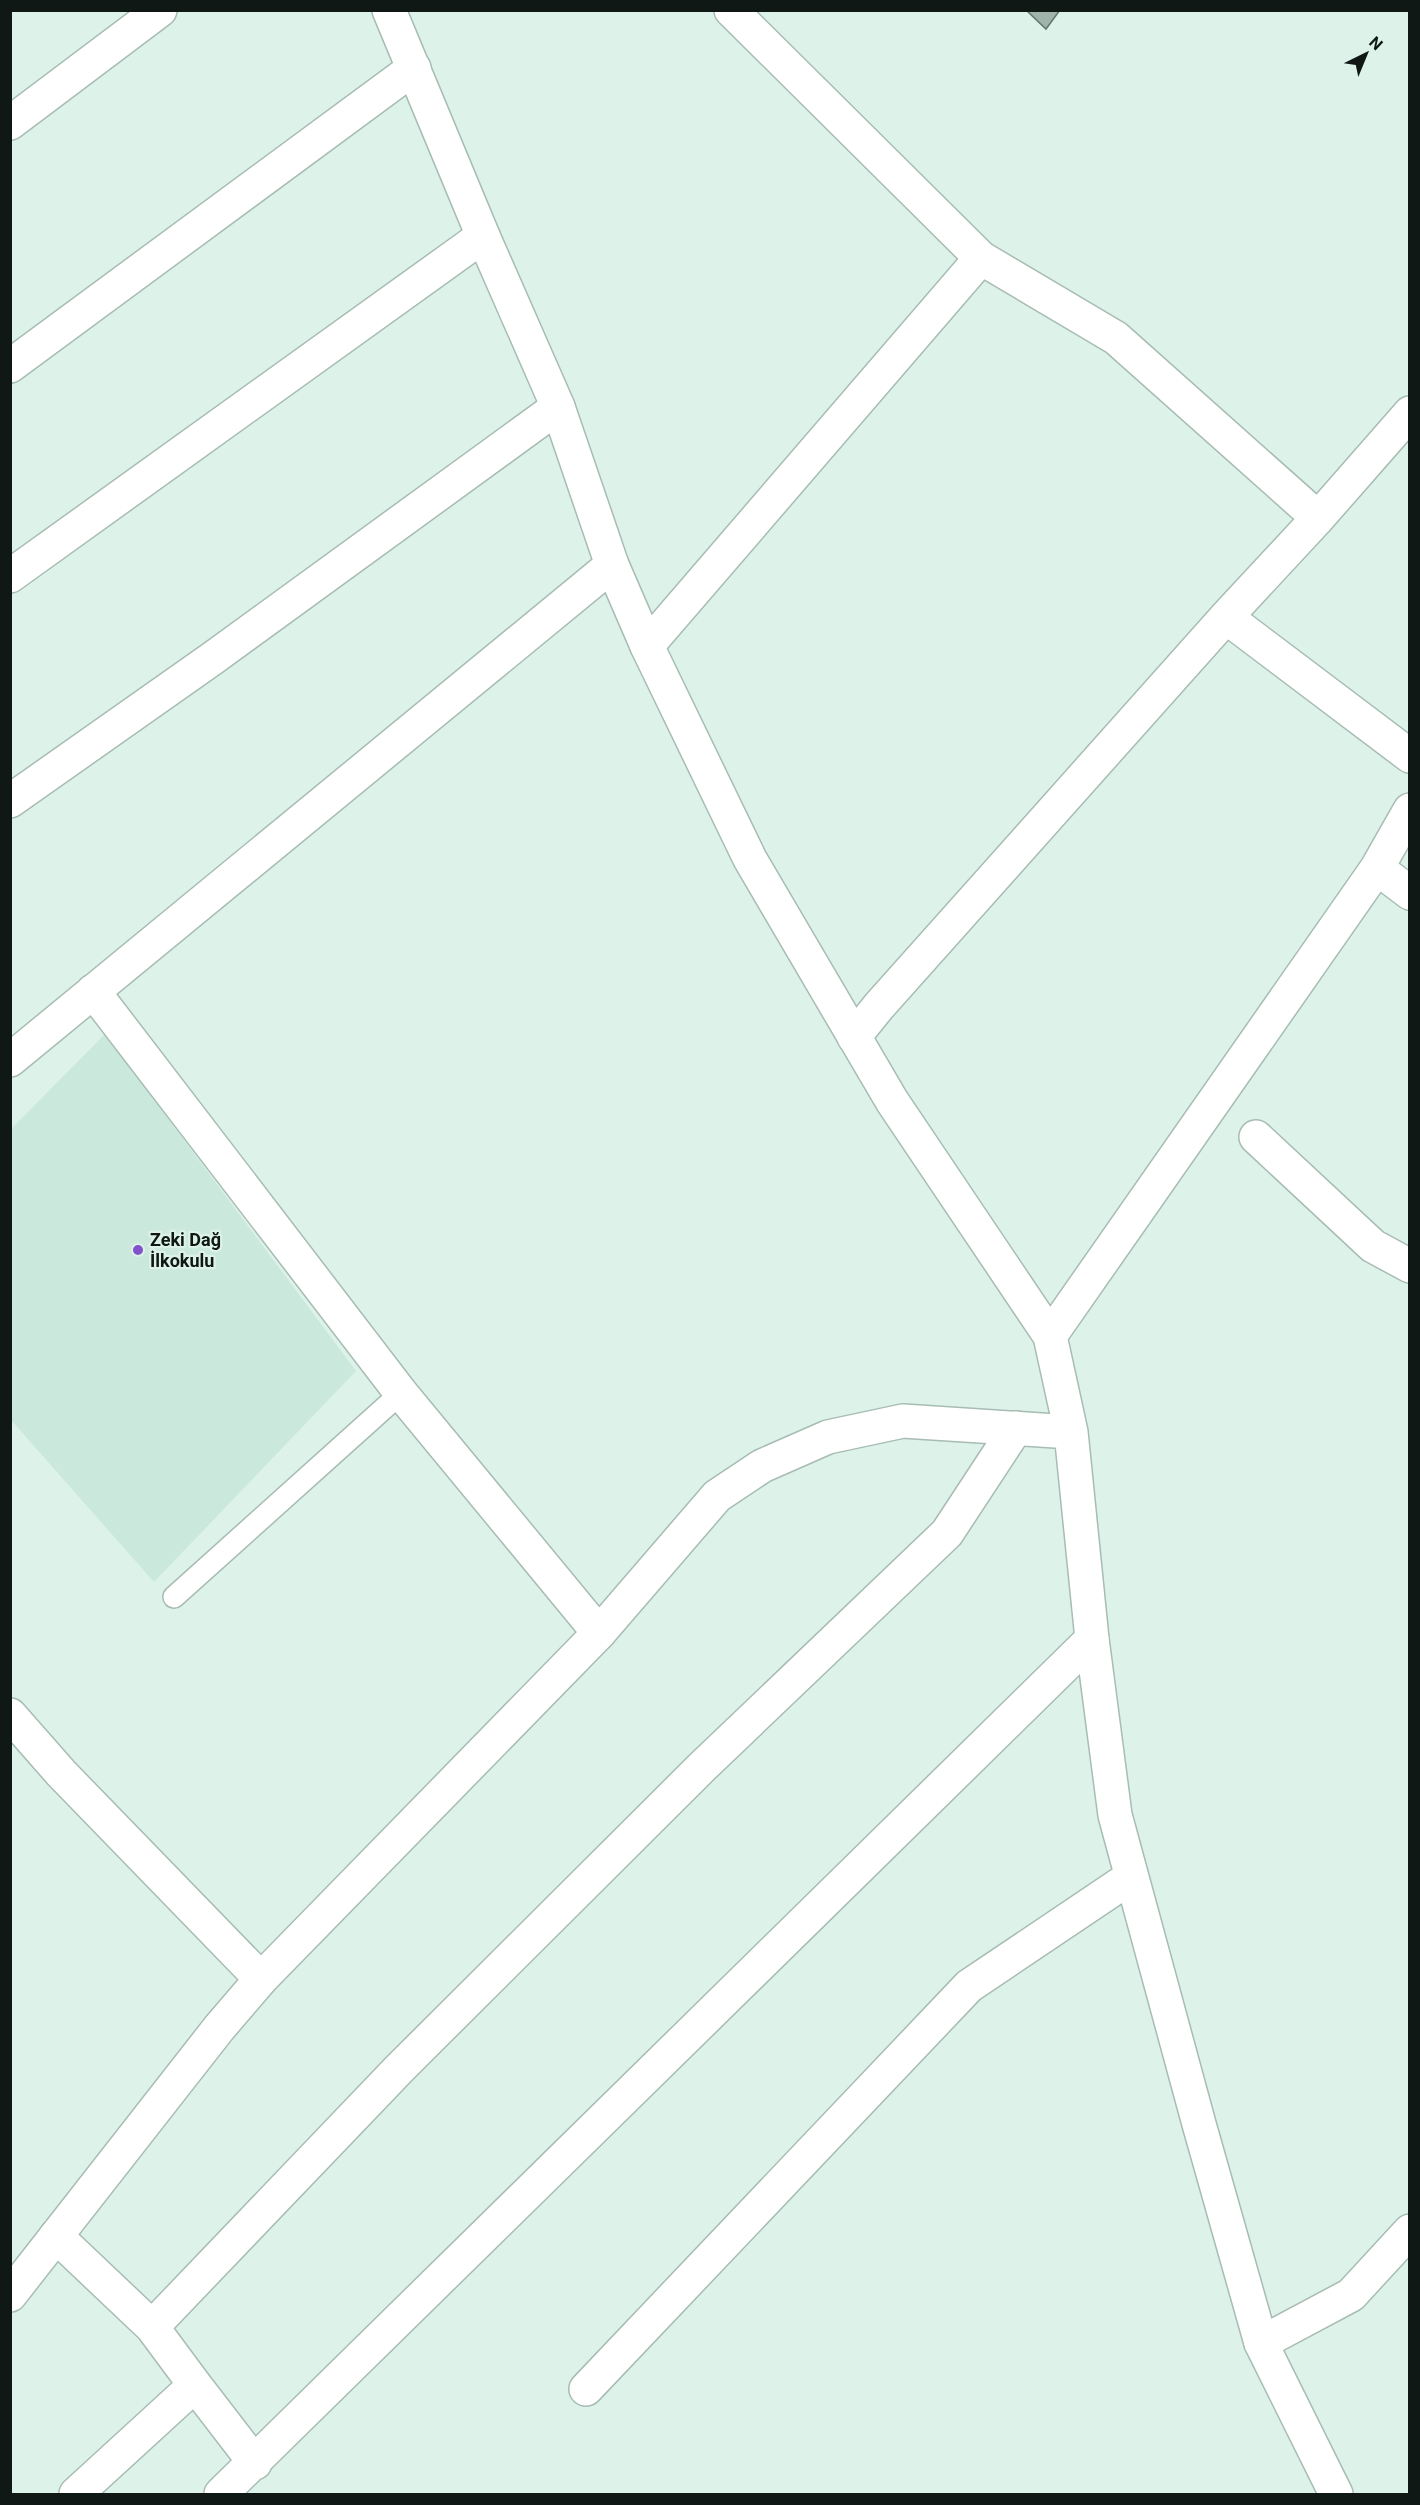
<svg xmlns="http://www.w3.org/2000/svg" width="1420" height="2505" font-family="Roboto,sans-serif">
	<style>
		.built { fill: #cbe8dc }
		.building { fill: #a0b4ab; stroke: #64776f; stroke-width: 1.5 }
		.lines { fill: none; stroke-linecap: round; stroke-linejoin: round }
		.lane-casing { stroke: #a7bcb3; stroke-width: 24 }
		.street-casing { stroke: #a7bcb3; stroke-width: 36 }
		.secondary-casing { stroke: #a7bcb3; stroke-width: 36 }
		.lane { stroke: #fff; stroke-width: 21 }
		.street { stroke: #fff; stroke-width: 33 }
		.secondary { stroke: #fff; stroke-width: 33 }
		.poi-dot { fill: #8152cb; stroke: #ddf2e9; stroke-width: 2 }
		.labels { text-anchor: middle; stroke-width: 4.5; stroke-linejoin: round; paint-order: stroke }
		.poi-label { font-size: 18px; font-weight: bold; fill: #101815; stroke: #ddf2e9; text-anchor: start }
	</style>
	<rect width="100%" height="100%" fill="#ddf2e9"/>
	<path class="built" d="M105,1034l251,337 -202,211 -143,-162v-291z"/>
	<path class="building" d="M1026,10h34l-14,19z"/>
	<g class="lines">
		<g class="lane-casing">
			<path id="lane" d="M174,1597l227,-204"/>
		</g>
		<g class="street-casing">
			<path id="street" d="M731,10l250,248 135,80 202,180
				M10,123l150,-113
				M10,366l404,-298
				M10,576l473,-340
				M1226,617l184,139
				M647,646l334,-388
				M10,801l203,-143 345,-251
				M1377,868l33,25
				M93,991l308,402 198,240
				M854,1037l25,-31 347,-389 92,-99 92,-105
				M10,1060l602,-495
				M1256,1137l117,109 37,20
				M1050,1336l327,-468 33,-58
				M10,1715l51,58 200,206
				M56,2236l96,91
				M1261,2343l90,-48 59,-64
				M195,2385l-43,-58 247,-258 302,-301 246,-235 69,-105
				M586,2389l383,-403 162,-109
				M76,2494l119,-109 60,78
				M221,2494l871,-855"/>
		</g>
		<g class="secondary-casing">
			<path id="secondary" d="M389,10l94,226 75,171 54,158 35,81 103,213 142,242 158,235 21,96 21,207 23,176 84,309 62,219 75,151
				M10,2295l209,-267 42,-49 338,-346 118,-137 45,-30 66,-29 75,-16 168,11"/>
		</g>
		<use href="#lane" class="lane"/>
		<use href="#street" class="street"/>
		<use href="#secondary" class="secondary"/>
	</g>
	<circle class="poi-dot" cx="138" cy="1250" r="6"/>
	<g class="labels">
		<g class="poi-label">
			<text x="150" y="1246">Zeki Dağ<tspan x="150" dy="21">İlkokulu</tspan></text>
		</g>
	</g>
	<rect width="1420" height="2505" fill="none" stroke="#101815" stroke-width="24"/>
	<g transform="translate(1366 54) rotate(43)" stroke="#ddf2e9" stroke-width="4.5" paint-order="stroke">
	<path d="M0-4.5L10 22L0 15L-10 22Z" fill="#101815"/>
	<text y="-9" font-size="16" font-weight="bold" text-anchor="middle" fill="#101815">N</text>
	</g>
</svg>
